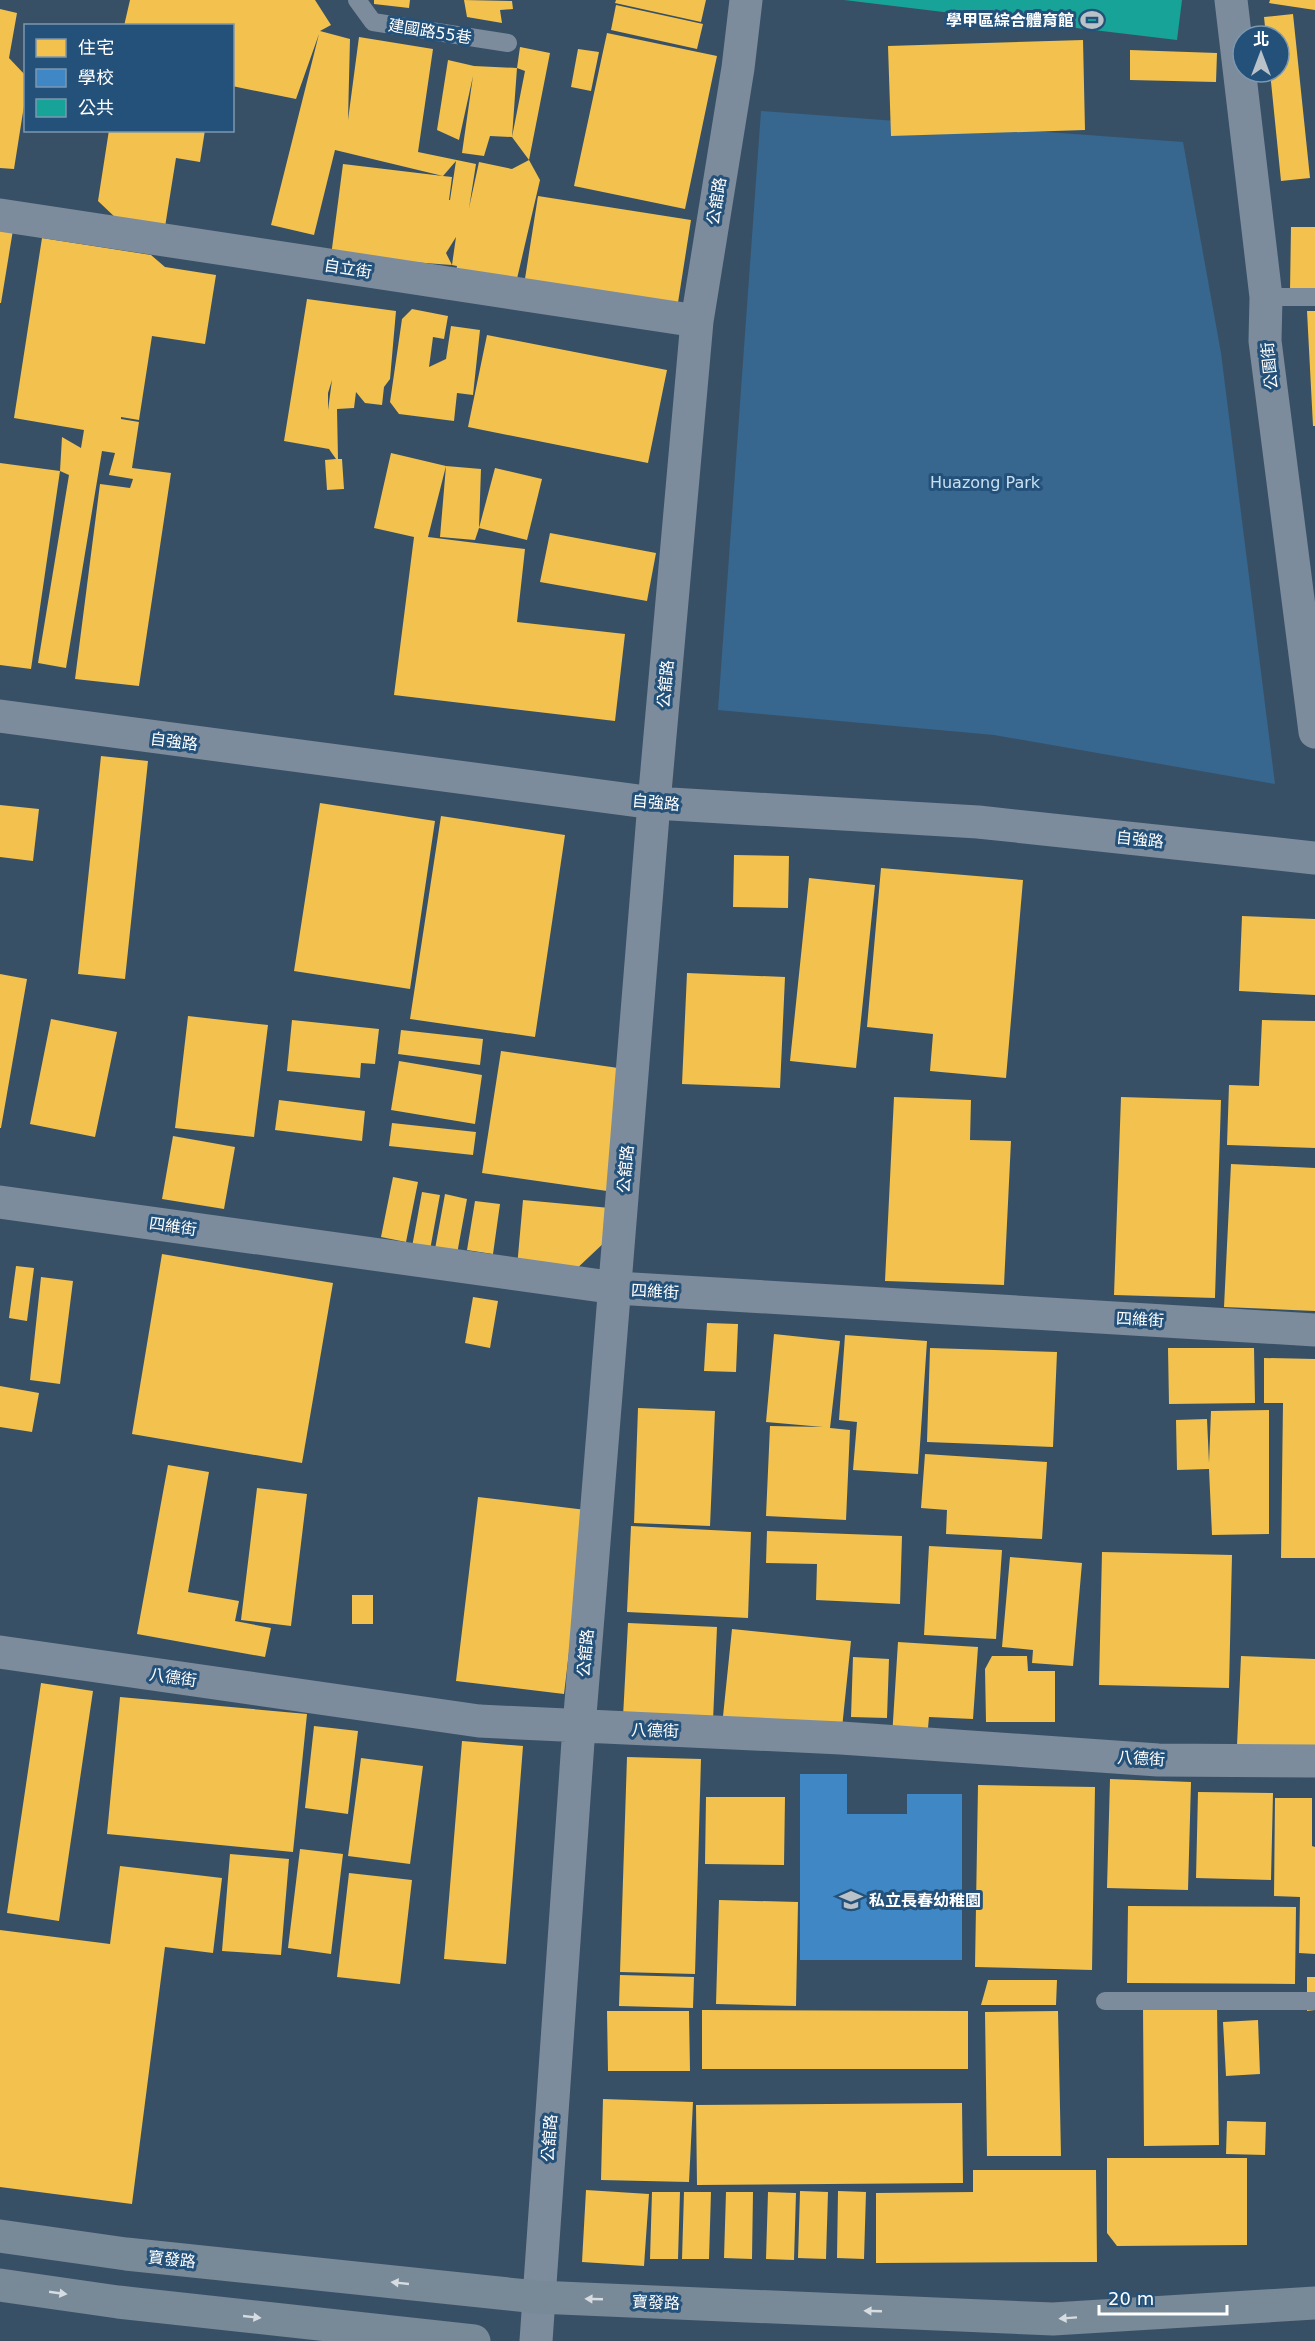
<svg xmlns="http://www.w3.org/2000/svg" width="1315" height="2341" font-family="'DejaVu Sans','Noto Sans TC',sans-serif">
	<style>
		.green { fill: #37668f }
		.homes { fill: #f2c14e; fill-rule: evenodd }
		.schools { fill: #3f88c5 }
		.public { fill: #17a398 }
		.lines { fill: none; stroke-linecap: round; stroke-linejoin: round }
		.service { stroke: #7c8c9c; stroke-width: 18 }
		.minor { stroke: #7c8c9c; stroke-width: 33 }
		.secondary { stroke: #788998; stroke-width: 33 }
		.oneway { fill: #d6dce0 }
		.labels { text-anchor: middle; stroke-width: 6; stroke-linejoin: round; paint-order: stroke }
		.poi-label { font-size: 16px; font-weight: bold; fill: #fff; stroke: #245179; text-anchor: end }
		.street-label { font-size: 16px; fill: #fff; stroke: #245179 }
		.park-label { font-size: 16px; fill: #c8e0f3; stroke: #245179 }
	</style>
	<rect width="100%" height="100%" fill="#385065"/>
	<path class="green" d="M761,111l422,31 38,211 54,431 -281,-49 -276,-25z"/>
	<path class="homes" d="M130,0h185l16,25 -11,6 30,8 -2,81 11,-83 74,12 -15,103 58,12 -7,44 10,-46 33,7 17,-9 11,20 -24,103 -62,-4 3,-13 -5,-1 4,-28 -10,16 6,12 -121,-9 12,-92 100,12 -108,-26 -21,85 -43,-10 48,-191 -23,65 -64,-13v-60h-108zM456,161l-6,39h-1l3,-23 -9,-1z
		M374,0h36l-1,8 -35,-4z
		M464,0l48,1 1,8 -13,1 2,13 -35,-6z
		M616,0h90l-5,22 -86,-19z
		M1270,0h45v10l-46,-7z
		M616,5l87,19 -6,25 -86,-19z
		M0,9l17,4 -8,45 17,18v17l-12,76 -14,-1z
		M1293,14l17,164 -29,3 -11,-109h9v-36h-13l-2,-19z
		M607,33l110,23 -32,153 -111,-23z
		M1083,40l2,90 -194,6 -3,-90z
		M520,47l30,6 -21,107 -17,-23 -22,-1 -6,20 -22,-3 11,-77 -14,64 -22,-10 11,-70 26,6 43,2 -5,69 13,-66 -8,-3z
		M578,49l21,3 -8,39 -20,-4z
		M1130,50l87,3 -1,29 -86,-2z
		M109,130h96l-5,32 -24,-4 -11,69 -47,-7 -20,-19z
		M538,196l153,24 -14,89 -153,-24z
		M1291,227h24v64h-25z
		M0,228l13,2 -12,73h-1z
		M42,238l109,17 14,12 51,8 -11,69 -53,-8 -13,84 -18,-3v2l18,3 -7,46 39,5 -32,213 -64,-7 25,-195 30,4 3,-9 -24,-4 6,-22 -13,-2 -36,217 -28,-5 31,-188 -9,-4 2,-34 19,11 3,-18 -70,-12z
		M307,299l89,12 -6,68 -6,8 -2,18 -17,-2 -9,-11 -2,16 -17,1 1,50h4l2,30 -17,1 -2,-30 11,-1 -7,-10 -45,-8zM332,380l-4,30v-17z
		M412,309l36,7 -4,23 -11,-2 -4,30 17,-8 5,-33 29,4 -7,65 -16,-2 -3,28 -55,-7 -9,-12 12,-83z
		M1307,311h8v115h-2z
		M487,335l180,35 -19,93 -180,-36z
		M391,453l55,13 -18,71 97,12 -8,73 108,12 -10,87 -221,-26 20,-158 -40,-9z
		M0,463l60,8 -29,198 -31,-4z
		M446,466l35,3 -2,59 -4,12 -35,-3z
		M495,468l47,11 -15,61 -48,-12z
		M550,533l106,20 -9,48 -107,-19z
		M101,756l47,5 -23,218 -47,-5z
		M320,803l115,18 -25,168 -116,-18z
		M0,805l39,4 -6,52 -33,-4z
		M441,816l124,19 -30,202 -125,-18z
		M734,855l55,1 -1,52 -55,-1z
		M881,868l142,12 -17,198 -76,-7 3,-37 -66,-7z
		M809,878l66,7 -19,183 -66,-7z
		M1242,916l73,3v76l-76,-4z
		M687,973l98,4 -5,111 -98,-4z
		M0,974l27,5 -26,149h-1z
		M188,1016l80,9 -14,112 -79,-9z
		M51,1019l66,13 -22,105 -65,-13z
		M292,1020l87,9 -4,35 -14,-1 -1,15 -73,-7z
		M1262,1020l53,1v127l-88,-3 2,-60 30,1z
		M401,1030l82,9 -3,26 -82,-11z
		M501,1051l131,19 -18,122 -132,-19z
		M399,1061l83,14 -7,49 -84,-14z
		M894,1097l77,3 -1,40 41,1 -7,144 -119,-4z
		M1121,1097l100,3 -6,198 -101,-3z
		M279,1100l86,11 -3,30 -87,-11z
		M392,1123l84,9 -3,23 -84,-9z
		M173,1136l62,11 -11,62 -62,-10z
		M1231,1164l84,4v143l-91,-4z
		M393,1177l25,5 -12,60 -25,-5z
		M422,1192l18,3 -10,55 -18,-3z
		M445,1194l22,5 -10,55 -22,-5z
		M523,1200l87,8 -3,32 -35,33 -55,-6z
		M475,1201l25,3 -7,50 -26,-4z
		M162,1254l171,29 -31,180 -170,-29z
		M16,1266l18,2 -7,53 -18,-3z
		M41,1277l32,4 -13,103 -30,-4z
		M473,1297l25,4 -8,47 -25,-5z
		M707,1323l31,1 -2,48 -32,-1z
		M774,1334l66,7 -10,87 20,2 -4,90 -80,-4 4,-90 53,1 -57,-5z
		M845,1335l82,6 -9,133 -65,-4 4,-48 -18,-2z
		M930,1348l127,4 -4,95 -126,-5z
		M1168,1348h86l1,55 -86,1z
		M1264,1358l51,1v199h-34l2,-155h-19z
		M0,1386l39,7 -7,39 -32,-5z
		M638,1408l77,3 -5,115 -76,-3z
		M1269,1410v124l-57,1 -3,-66 -32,1 -1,-50 31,-1 2,44 2,-52z
		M925,1454l122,8 -5,77 -96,-5 1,-24 -26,-2z
		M168,1465l41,7 -21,120 51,9 -4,20 36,7 -6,29 -128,-23z
		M257,1488l50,6 -16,132 -50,-6z
		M478,1497l108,13 -22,184 -108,-13z
		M631,1526l120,6 -3,86 -121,-6z
		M767,1531l135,5 -2,68 -84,-4 1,-36 -51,-1z
		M929,1546l73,4 -6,89 -72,-4z
		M1102,1552l130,3 -3,133 -130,-3z
		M1010,1557l72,6 -9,103 -41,-3 1,-13 -31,-3z
		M352,1595h21v29h-21z
		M628,1623l89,4 -4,94 -90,-4z
		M732,1629l119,12 -10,97 -119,-12z
		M898,1642l80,5 -5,72 -44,-2 -2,22 -35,-2z
		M992,1656h35l1,15h27v51h-69l-1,-53z
		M1241,1656l74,3v90l-78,-3z
		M853,1657l36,2 -2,59 -36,-1z
		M41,1683l52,8 -34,230 -52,-8z
		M120,1697l187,17 -14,138 -186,-18z
		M314,1726l44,5 -10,83 -43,-6z
		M462,1741l61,5 -17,218 -62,-5z
		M627,1757l74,2 -6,215 -75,-2z
		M361,1758l62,8 -13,98 -62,-8z
		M1110,1779l81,3 -3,108 -81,-2z
		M978,1785l117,2 -3,183 -117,-3z
		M1198,1792l75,1 -2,87 -75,-2z
		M706,1797h79l-1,68 -79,-1z
		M1275,1798h37v48l3,1v107l-16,-1 1,-56 -26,-1z
		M300,1849l43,5 -12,100 -43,-6z
		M230,1854l59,5 -8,96 -59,-4z
		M120,1866l102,12 -9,75 -48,-6 -33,257 -132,-17v-257l110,14z
		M349,1873l63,7 -12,104 -63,-7z
		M719,1900l79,2 -2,104 -80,-2z
		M1128,1906l168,1 -1,77 -168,-1z
		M620,1975l74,2 -1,31 -74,-2z
		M1307,1977h8v33l-8,1z
		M988,1980h69l-1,25h-75z
		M1217,2005l2,140 -75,1 -1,-140z
		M702,2010l266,1v58h-266z
		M607,2011h82l1,60h-82z
		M1058,2011l3,145h-74l-2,-144z
		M1258,2020l2,54 -34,2 -3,-54z
		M603,2099l90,3 -4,80 -88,-2z
		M962,2103l1,80 -266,2 -1,-80z
		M1227,2121l39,1 -1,33 -39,-1z
		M1107,2158h140v87l-130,1 -10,-13z
		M973,2170h123l1,92 -221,1v-70l97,-1z
		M586,2190l63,4 -5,72 -62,-4z
		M800,2191l28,1 -2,67 -28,-1z
		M838,2191l28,1 -2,67 -27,-1z
		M652,2192h28l-2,67h-28z
		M684,2192h27l-2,67h-27z
		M726,2192h27l-1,67 -28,-1z
		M768,2192l28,1 -2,67 -28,-1z"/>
	<path class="schools" d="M800,1774h47v40h60v-20h55v166h-162z"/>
	<path class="public" d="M844,0h338l-5,40z"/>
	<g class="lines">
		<path class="service" d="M357,0l16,22 135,21
			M1266,297h49
			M1105,2001h210"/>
		<path class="minor" d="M1231,0l35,297 -1,44 50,391
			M0,215l697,106
			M0,716l654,87 324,19 337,36
			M0,1202l616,86 699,42
			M0,1652l479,69 362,17 317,22 157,1
			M536,2341l43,-614 75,-924 43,-482 41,-253 8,-68"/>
		<path class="secondary" d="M0,2236l126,18 411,43 516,22 262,-16
			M0,2285l118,17 356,39"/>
	</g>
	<defs><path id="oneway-solid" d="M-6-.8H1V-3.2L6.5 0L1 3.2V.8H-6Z" transform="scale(1.5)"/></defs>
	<g class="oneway">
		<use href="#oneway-solid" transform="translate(400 2283) rotate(-174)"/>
		<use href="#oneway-solid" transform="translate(58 2293) rotate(8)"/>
		<use href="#oneway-solid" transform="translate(594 2299) rotate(-178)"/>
		<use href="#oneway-solid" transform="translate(873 2311) rotate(-178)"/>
		<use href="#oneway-solid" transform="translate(252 2317) rotate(6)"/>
		<use href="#oneway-solid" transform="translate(1068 2318) rotate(176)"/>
	</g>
	<defs>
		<g id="stadium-bare" transform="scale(1.8)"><path d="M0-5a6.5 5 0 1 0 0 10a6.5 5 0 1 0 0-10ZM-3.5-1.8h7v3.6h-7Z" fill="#b9c2c9" stroke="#245179" stroke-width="2.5" paint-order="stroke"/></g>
		<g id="school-bare" transform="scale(1.8)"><path d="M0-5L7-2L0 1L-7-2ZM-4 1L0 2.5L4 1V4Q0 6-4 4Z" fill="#b9c2c9" stroke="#245179" stroke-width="2.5" paint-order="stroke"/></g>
	</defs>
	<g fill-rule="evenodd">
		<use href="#stadium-bare" x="1092" y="20"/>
		<use href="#school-bare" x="851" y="1900"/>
	</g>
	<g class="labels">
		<g class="poi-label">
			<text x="1074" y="26">學甲區綜合體育館</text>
			<text x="869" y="1906" text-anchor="start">私立長春幼稚園</text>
		</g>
		<g class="street-label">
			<text transform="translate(430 31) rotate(9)" y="6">建國路55巷</text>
			<text transform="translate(716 201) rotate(-81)" y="6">公舘路</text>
			<text transform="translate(348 268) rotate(9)" y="6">自立街</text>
			<text transform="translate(1269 366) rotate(-96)" y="6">公園街</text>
			<text transform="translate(665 684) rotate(-85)" y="6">公舘路</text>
			<text transform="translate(174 741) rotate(7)" y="6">自強路</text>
			<text transform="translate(656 802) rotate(5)" y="6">自強路</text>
			<text transform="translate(1140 839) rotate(6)" y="6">自強路</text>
			<text transform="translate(625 1169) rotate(-85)" y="6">公舘路</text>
			<text transform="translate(173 1226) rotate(8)" y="6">四維街</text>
			<text transform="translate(655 1291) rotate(3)" y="6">四維街</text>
			<text transform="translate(1140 1319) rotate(3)" y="6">四維街</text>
			<text transform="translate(585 1653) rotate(-85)" y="6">公舘路</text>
			<text transform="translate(173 1677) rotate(8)" y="6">八德街</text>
			<text transform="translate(655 1730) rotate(2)" y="6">八德街</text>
			<text transform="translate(1141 1758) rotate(3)" y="6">八德街</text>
			<text transform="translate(549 2138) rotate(-86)" y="6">公舘路</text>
			<text transform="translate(172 2259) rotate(6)" y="6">寶發路</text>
			<text transform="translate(656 2302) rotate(2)" y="6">寶發路</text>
		</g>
		<g class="park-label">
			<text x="985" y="488">Huazong Park</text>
		</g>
	</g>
	<rect x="24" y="24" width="210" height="108" fill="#245179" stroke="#7c97af" stroke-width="1.5"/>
	<rect x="36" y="39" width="30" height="18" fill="#f2c14e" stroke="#7c97af" stroke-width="1.5"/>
	<text x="78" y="54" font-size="18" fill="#ffffff">住宅</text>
	<rect x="36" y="69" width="30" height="18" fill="#3f88c5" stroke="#7c97af" stroke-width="1.5"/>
	<text x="78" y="84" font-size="18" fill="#ffffff">學校</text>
	<rect x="36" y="99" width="30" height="18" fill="#17a398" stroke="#7c97af" stroke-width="1.5"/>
	<text x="78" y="114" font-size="18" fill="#ffffff">公共</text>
	<g transform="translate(1261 54)"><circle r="28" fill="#245179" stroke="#7c97af" stroke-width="1.5"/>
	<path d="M0-4.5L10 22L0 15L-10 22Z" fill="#b9c2c9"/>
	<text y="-9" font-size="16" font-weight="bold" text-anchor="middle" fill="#ffffff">北</text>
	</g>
	<path d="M1099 2305v9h128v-9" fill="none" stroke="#ffffff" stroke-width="3"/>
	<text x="1108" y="2305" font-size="18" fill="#ffffff" stroke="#245179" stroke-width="4.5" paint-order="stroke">20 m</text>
</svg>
